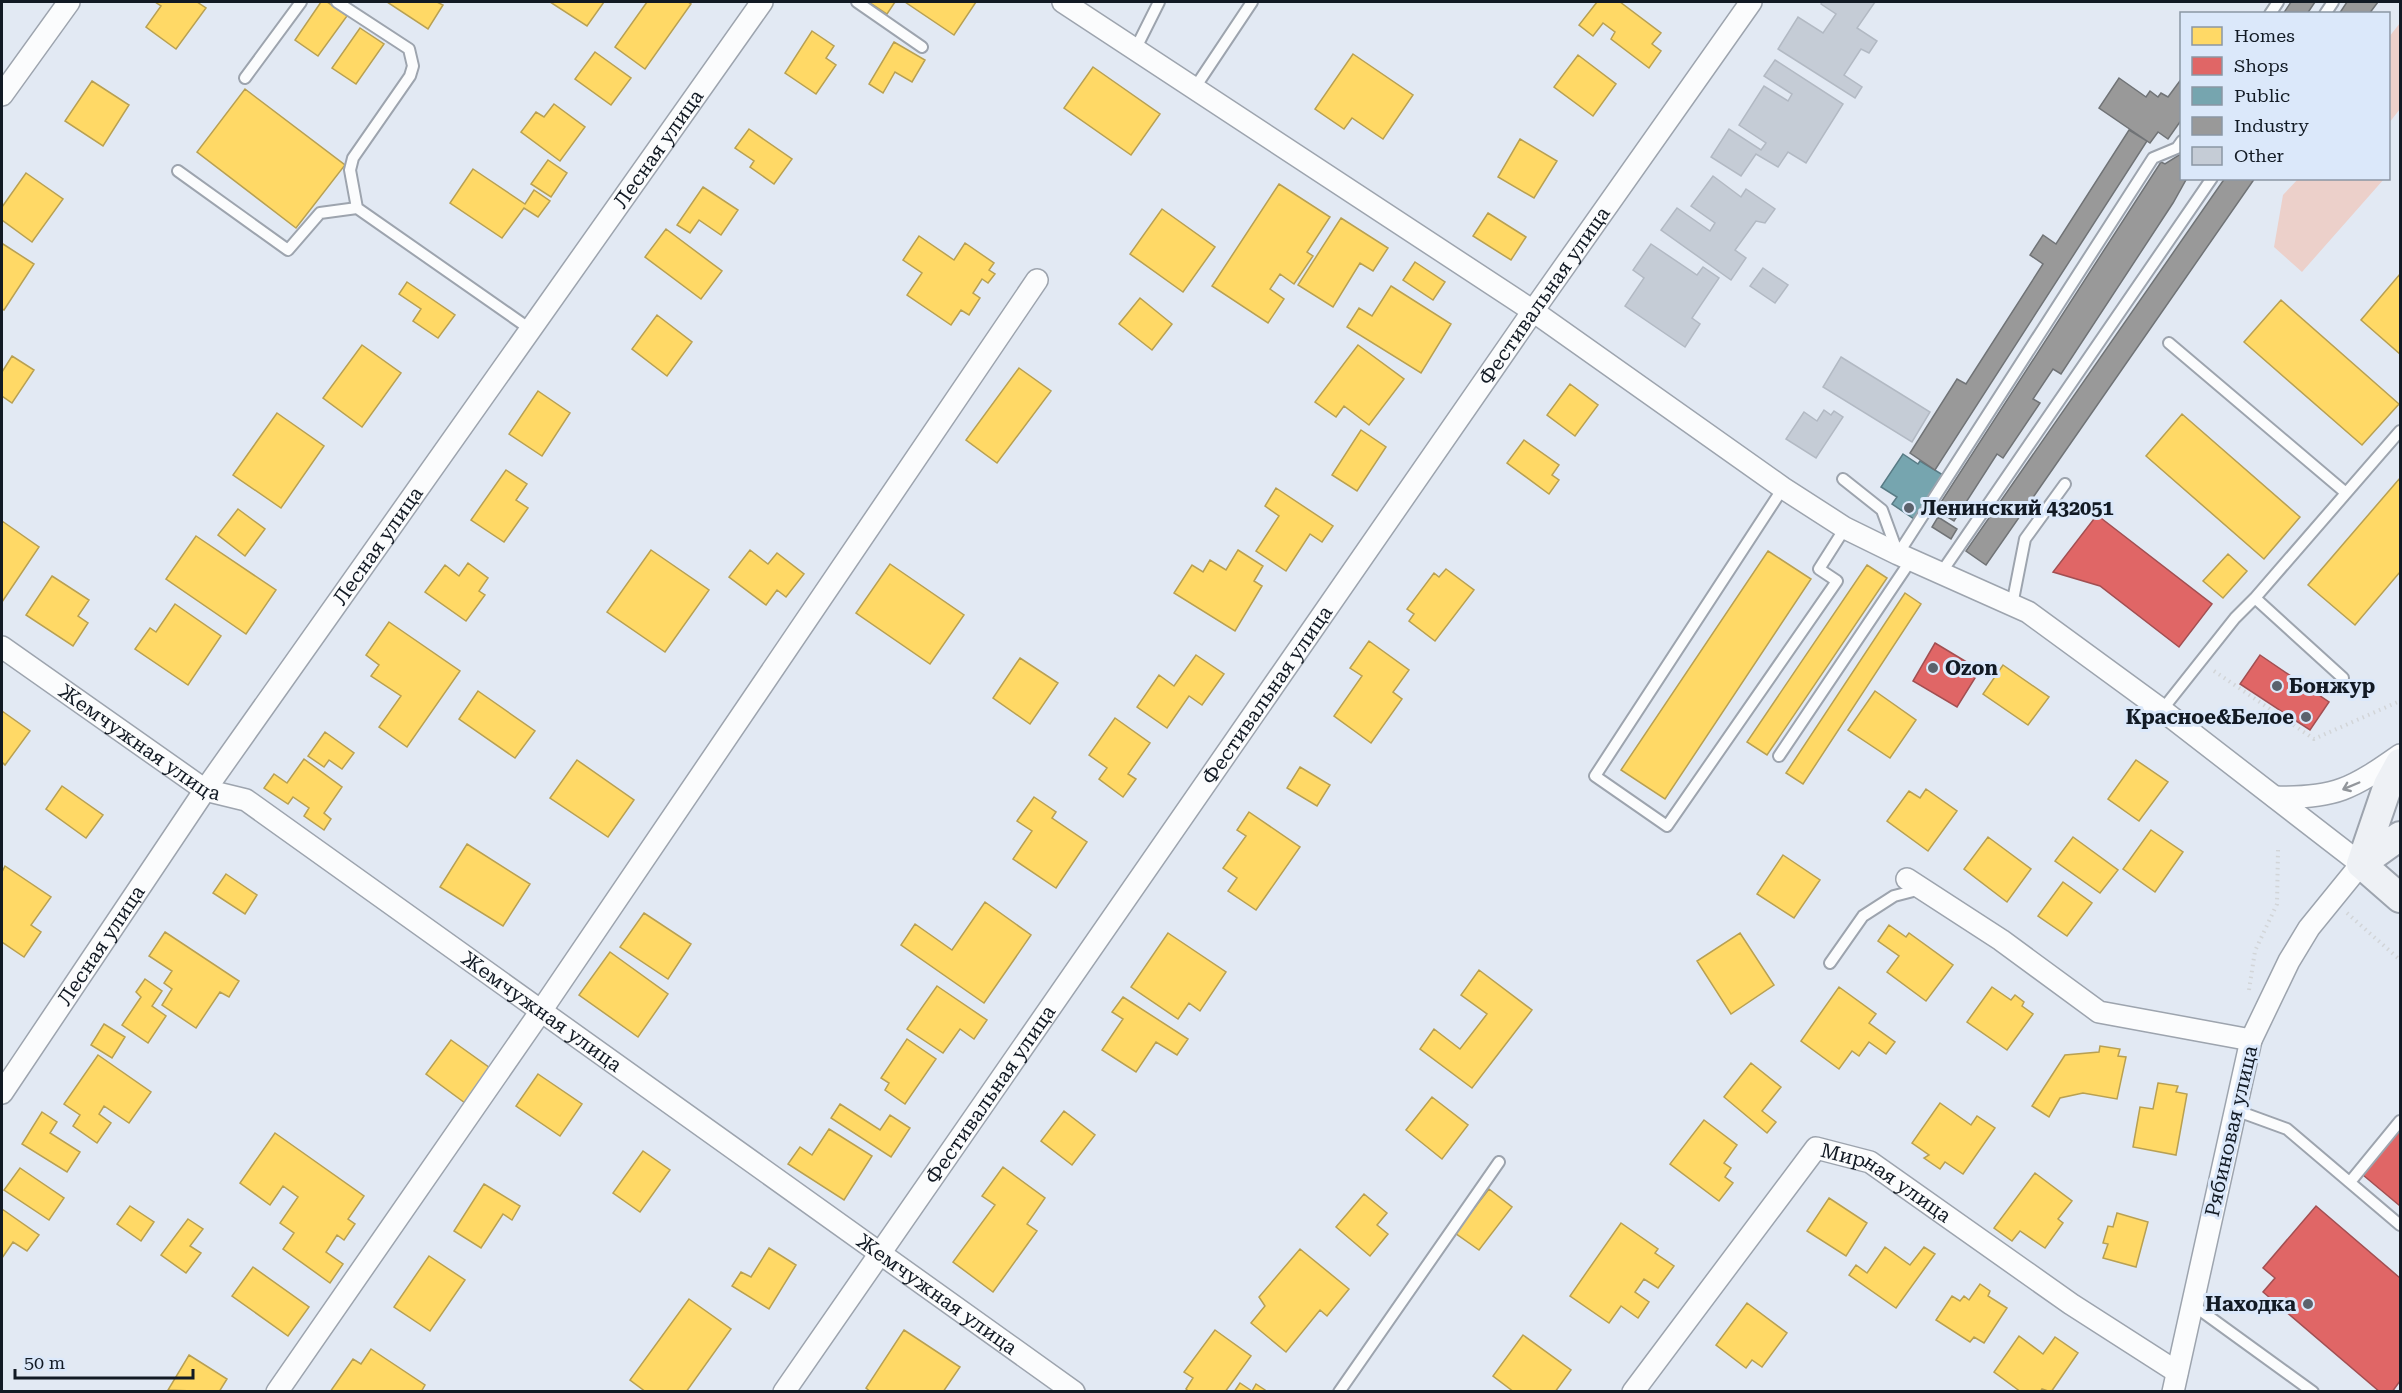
<svg xmlns="http://www.w3.org/2000/svg" width="2402" height="1393" font-family="'Roboto Serif',serif">
	<style>
		.green { fill: #ecd0ca }
		.homes { fill: #ffd966; stroke: #b8a052; stroke-width: 1.5 }
		.shops { fill: #e06666; stroke: #a24f52; stroke-width: 1.5 }
		.public { fill: #76a5af; stroke: #587b85; stroke-width: 1.5 }
		.industry { fill: #999; stroke: #707376; stroke-width: 1.5 }
		.building { fill: #c5ccd6; stroke: #b2b9c3; stroke-width: 1.5 }
		.lines { fill: none; stroke-linecap: round; stroke-linejoin: round }
		.service-casing { stroke: #9da4ae; stroke-width: 14 }
		.minor-casing { stroke: #9da4ae; stroke-width: 24 }
		.secondary-casing { stroke: #9da4ae; stroke-width: 32 }
		.path { stroke: #d2d5d8; stroke-width: 4; stroke-dasharray: 1.5 4.5; stroke-linecap: butt }
		.service { stroke: #fbfcfd; stroke-width: 10 }
		.minor { stroke: #fbfcfd; stroke-width: 21 }
		.secondary { stroke: #eef1f5; stroke-width: 28 }
		.oneway { stroke: #92969b }
		.poi-dot { fill: #5b626c; stroke: #dbe8fa; stroke-width: 2 }
		.labels { text-anchor: middle; stroke-width: 6; stroke-linejoin: round; paint-order: stroke }
		.street-label { font-size: 20px; fill: #121a24; stroke: #dbe8fa }
		.poi-label { font-size: 20px; font-weight: bold; fill: #121a24; stroke: #dbe8fa; text-anchor: start }
	</style>
	<rect width="100%" height="100%" fill="#e2e9f3"/>
	<path class="green" d="M2400,23v86l-11,14v-86z
		M2298,179h86l-82,93 -28,-25 9,-52z"/>
	<path class="homes" d="M155,2h42l9,6 -30,41 -30,-22 15,-21z
		M321,2h6l20,14 -29,40 -23,-16z
		M387,2h50l6,3 -15,24z
		M550,2h54l-17,24z
		M647,2h41l3,2 -46,65 -30,-22z
		M869,2h26l-8,12z
		M905,2h71l-22,33z
		M1597,2h23l41,31 -9,11 9,7 -12,17 -38,-29 4,-7 -12,-9 -10,13 -14,-11z
		M360,28l24,16 -28,40 -24,-16z
		M812,31l22,15 -8,12 10,7 -20,29 -31,-21z
		M894,42l31,18 -13,22 -17,-10 -12,21 -14,-9z
		M595,52l36,26 -20,27 -36,-26z
		M1353,54l60,41 -30,44 -31,-21 -8,11 -29,-20z
		M1578,55l38,29 -23,32 -39,-29z
		M1093,67l67,47 -29,41 -67,-47z
		M92,81l37,24 -26,41 -38,-25z
		M245,89l100,76 -49,63 -99,-76z
		M554,104l31,23 -25,34 -39,-29 15,-20 8,5z
		M749,129l43,30 -18,25 -24,-17 4,-6 -19,-13z
		M1520,139l37,22 -23,37 -36,-21z
		M548,160l19,13 -16,24 -20,-13z
		M473,169l52,35 9,-14 16,11 -12,16 -14,-9 -22,30 -52,-35z
		M26,173l37,26 -31,43 -30,-22v-13z
		M1279,184l51,33 -23,35 6,4 -19,28 -14,-10 -10,15 14,10 -16,24 -56,-37z
		M703,187l35,23 -17,25 -22,-15 -9,13 -13,-8z
		M1162,209l53,38 -32,45 -53,-38z
		M1488,213l38,24 -15,23 -38,-24z
		M1341,218l47,30 -15,23 -13,-8 -27,44 -35,-22z
		M666,229l56,42 -21,28 -56,-42z
		M919,236l35,24 11,-17 29,20 -5,7 6,4 -7,9 -6,-4 -9,14 7,5 -11,17 -8,-5 -10,15 -44,-30 15,-22 -19,-13z
		M3,244l31,20 -30,46 -2,-1v-63z
		M1415,262l30,20 -12,18 -30,-20z
		M2400,274v80l-39,-34z
		M407,282l48,33 -17,23 -25,-17 8,-12 -22,-15z
		M1391,286l60,38 -30,49 -74,-46 12,-19 13,8z
		M1140,298l32,26 -20,26 -33,-26z
		M2281,300l118,104 -37,41 -118,-103z
		M657,315l35,27 -25,34 -35,-27z
		M362,345l39,28 -39,54 -39,-29z
		M1358,345l46,34 -35,46 -25,-19 -8,11 -21,-15z
		M12,356l22,14 -22,33 -10,-7v-24z
		M1019,368l32,23 -54,72 -31,-23z
		M1570,384l28,21 -23,31 -28,-21z
		M538,391l32,22 -28,43 -33,-22z
		M277,413l47,33 -43,62 -48,-33z
		M2182,414l118,103 -36,42 -118,-103z
		M1361,430l25,17 -29,44 -25,-16z
		M1524,440l35,25 -7,10 7,5 -10,14 -42,-31z
		M506,470l21,14 -11,16 12,8 -24,34 -33,-22z
		M2400,478v94l-45,53 -47,-40z
		M1276,488l57,38 -11,16 -12,-8 -24,37 -30,-20 23,-35 -14,-10z
		M238,509l27,20 -20,27 -27,-21z
		M2,521l37,26 -37,55z
		M196,536l80,54 -30,44 -80,-55z
		M651,550l58,40 -44,62 -58,-40z
		M750,550l18,14 9,-11 27,21 -18,23 -9,-7 -11,15 -37,-28z
		M1238,550l25,16 -9,15 8,5 -27,45 -61,-38 18,-28 11,7 7,-12 16,10z
		M1768,551l43,28 -146,220 -44,-29z
		M2228,554l19,17 -24,27 -20,-17z
		M468,563l20,15 -9,13 6,4 -19,26 -41,-29 20,-27 14,11z
		M890,564l74,51 -34,49 -74,-51z
		M1867,565l20,13 -120,177 -20,-13z
		M1446,569l28,21 -39,51 -26,-20 5,-7 -7,-5 27,-36 5,4z
		M52,576l37,24 -11,16 10,7 -15,23 -47,-31z
		M1905,593l16,11 -118,180 -17,-11z
		M175,604l46,32 -33,49 -53,-36 15,-21 6,4z
		M389,622l71,49 -53,76 -28,-20 22,-31 -30,-20 8,-11 -13,-10z
		M1369,641l40,29 -16,22 9,7 -31,44 -37,-27 28,-40 -12,-8z
		M1196,655l28,19 -22,31 -13,-9 -22,32 -30,-21 22,-32 15,11z
		M1020,658l38,25 -28,41 -37,-26z
		M2003,665l46,32 -21,28 -45,-31z
		M478,691l57,40 -20,27 -56,-39z
		M1875,691l41,29 -26,38 -42,-28z
		M2,711l28,20 -25,34 -3,-3z
		M1115,718l35,25 -22,31 8,5 -13,18 -24,-18 8,-11 -18,-13z
		M325,732l29,21 -12,16 -13,-9 -5,7 -16,-11z
		M304,759l38,28 -18,26 7,6 -7,11 -20,-14 5,-8 -16,-11 -5,7 -24,-16 10,-14 13,9z
		M577,760l57,40 -26,37 -58,-39z
		M2136,760l32,22 -29,39 -31,-22z
		M1300,767l30,18 -13,21 -30,-18z
		M62,786l41,29 -17,23 -40,-29z
		M1926,789l31,22 -29,40 -41,-30 22,-30 11,7z
		M1034,797l22,15 -4,6 35,24 -31,46 -43,-29 19,-28 -15,-10z
		M1249,812l51,35 -44,63 -28,-19 9,-13 -14,-10 23,-32 -9,-6z
		M2151,830l32,22 -28,40 -32,-23z
		M1988,837l43,32 -24,33 -43,-33z
		M2073,837l45,33 -18,23 -45,-32z
		M467,844l63,40 -27,42 -63,-39z
		M1783,855l37,25 -26,38 -37,-24z
		M5,866l46,31 -20,28 10,7 -17,25 -22,-15v-70z
		M226,874l31,21 -12,19 -32,-21z
		M2063,882l29,21 -25,33 -29,-20z
		M985,902l46,33 -47,68 -83,-58 14,-21 37,26z
		M644,913l47,31 -23,35 -48,-32z
		M1889,925l17,12 3,-4 44,32 -27,36 -39,-29 12,-16 -21,-15z
		M165,932l74,49 -10,16 -9,-5 -24,36 -34,-23 10,-16 -8,-6 8,-12 -23,-15z
		M1168,933l58,39 -26,39 -11,-8 -11,16 -47,-32z
		M1740,933l34,52 -43,29 -34,-53z
		M610,952l58,42 -30,43 -59,-42z
		M1479,970l53,40 -60,78 -52,-39 14,-20 26,20 27,-35 -26,-19z
		M145,979l17,12 -10,15 14,10 -18,27 -26,-18 19,-28 -5,-5z
		M937,986l50,34 -13,19 -14,-10 -17,24 -36,-24z
		M1839,987l37,27 -7,9 26,19 -9,12 -17,-12 -10,14 -7,-5 -13,18 -38,-28z
		M1992,987l19,13 4,-5 9,7 -2,4 11,8 -26,36 -40,-28z
		M1123,997l65,42 -11,16 -21,-13 -20,30 -34,-22 21,-31 -11,-7z
		M104,1024l21,13 -13,21 -21,-13z
		M907,1039l29,20 -31,45 -20,-14 4,-7 -8,-5z
		M451,1040l39,28 -25,35 -39,-29z
		M2100,1046l20,3 -2,7 8,1 -9,42 -34,-6 -23,5 -11,19 -17,-11 33,-51 34,-3z
		M98,1055l53,37 -22,31 -25,-17 -5,8 12,9 -14,20 -24,-17 7,-11 -16,-11z
		M1751,1063l30,24 -19,24 14,11 -9,11 -43,-36z
		M538,1074l44,30 -22,32 -44,-30z
		M2158,1083l20,3 -2,6 11,2 -11,61 -43,-8 7,-40 13,2z
		M1432,1097l36,28 -26,34 -36,-29z
		M1940,1103l31,22 6,-9 18,12 -32,46 -18,-12 -5,7 -16,-11 5,-3 -17,-12z
		M840,1104l40,26 10,-15 20,13 -19,29 -60,-39z
		M1064,1111l31,24 -23,30 -31,-24z
		M42,1112l15,10 -7,11 30,19 -13,20 -45,-28z
		M1704,1120l33,25 -13,18 7,5 -6,9 8,6 -14,18 -49,-37z
		M829,1129l43,27 -28,44 -56,-36 12,-17 12,8z
		M275,1133l89,63 -16,23 7,5 -11,16 -7,-5 -11,17 17,12 -13,19 -47,-34 11,-16 -14,-10 18,-26 -15,-11 -13,19 -30,-22z
		M643,1151l27,19 -30,42 -27,-19z
		M1003,1167l42,31 -18,26 10,7 -44,61 -40,-30 42,-57 -13,-9z
		M20,1168l44,30 -15,22 -45,-30z
		M2035,1173l37,28 -14,18 5,4 -18,25 -25,-17 -8,10 -18,-13z
		M484,1184l36,22 -8,14 -9,-6 -22,34 -27,-17z
		M1489,1189l23,18 -33,43 -24,-17z
		M1364,1194l23,19 -10,12 11,9 -18,22 -34,-29z
		M1829,1198l38,25 -21,33 -39,-25z
		M130,1206l24,16 -13,19 -24,-17z
		M2,1209l37,26 -12,16 -14,-9 -11,16z
		M2117,1213l31,9 -12,45 -33,-9 5,-14 -5,-1 5,-17 5,1z
		M188,1219l15,10 -13,17 11,7 -15,20 -25,-18z
		M1621,1223l37,26 -3,4 19,13 -16,22 -14,-9 -9,13 14,10 -11,16 -17,-12 -12,17 -39,-27z
		M1885,1247l25,18 14,-18 11,7 -39,54 -47,-33 7,-10 11,8z
		M769,1248l27,17 -27,44 -37,-23 9,-14 10,5z
		M1300,1249l49,40 -22,27 -7,-6 -34,42 -35,-29 14,-17 -6,-9z
		M429,1256l36,24 -35,51 -36,-24z
		M253,1267l56,40 -21,29 -56,-40z
		M1980,1284l10,7 -2,5 19,12 -23,35 -10,-6 -4,5 -34,-22 16,-24 8,5 4,-5 5,4z
		M689,1299l42,30 -45,63h-40l-16,-12z
		M1747,1303l40,30 -25,34 -10,-7 -6,8 -30,-23z
		M904,1330l56,37 -17,25h-72l-5,-4z
		M1215,1330l36,26 -26,36h-36l-3,-3 7,-11 -9,-6z
		M1523,1335l48,35 -16,22h-41l-21,-16z
		M2019,1336l24,18 12,-17 23,16 -27,39 -9,-3 -2,3h-19l-27,-20z
		M371,1349l54,36 -4,7h-91l23,-33 8,5z
		M189,1355l38,24 -8,13 -51,-2z
		M1240,1383l12,8 4,-7 12,8h-34z"/>
	<path class="shops" d="M2097,515l115,89 -33,43 -79,-61 -47,-14z
		M1935,643l45,27 -23,37 -44,-26z
		M2260,655l69,47 -19,28 -70,-46z
		M2400,1130v76l-37,-31z
		M2316,1206l84,72v103l-8,11h-12l-117,-100 12,-14 -12,-10z"/>
	<path class="public" d="M1903,454l15,10 2,-3 23,14 -29,44 -22,-15 5,-7 -16,-10z"/>
	<path class="industry" d="M2291,2h24l-8,12h-24z
		M2347,2h31l-9,12h-30z
		M2119,78l27,19 4,-6 8,6 3,-4 7,4 14,-19v41l-14,20 -10,-7 -8,11 -51,-35z
		M2129,130l18,11 -212,329 -25,-17 47,-74 9,5 77,-120 -13,-9 13,-20 13,9z
		M2179,155l3,1v22h5l-14,25 -112,171 -8,-5 -20,30 7,4 -37,55 -6,-4 -43,67 -18,-11 225,-348 4,2z
		M2225,178h30l-269,387 -20,-14z
		M1938,517l19,12 -6,10 -19,-12z"/>
	<path class="building" d="M1822,2h53l-18,26 20,13 -8,12 -8,-4 -17,26 18,12 -7,11 -77,-49 20,-32 25,16 13,-19 -15,-10z
		M1775,60l68,44 -37,59 -18,-11 -10,15 -22,-13 -15,22 -30,-19 18,-28 32,21 5,-7 -27,-18 25,-39 24,15 4,-7 -28,-18z
		M1713,176l28,21 5,-8 29,20 -10,14 -9,-2 -21,29 11,8 -15,22 -70,-50 16,-22 33,23 5,-8 -24,-17z
		M1651,244l46,31 6,-8 16,11 -27,40 8,6 -15,23 -60,-41 19,-28 -11,-8z
		M1763,268l25,17 -13,18 -25,-17z
		M1841,357l89,55 -18,30 -89,-55z
		M1824,410l7,5 3,-4 9,6 -27,41 -30,-19 18,-27 13,9z"/>
	<g class="lines">
		<g class="service-casing">
			<path id="service" d="M337,2l72,47 4,17 -3,10 -57,82 -3,12 7,38
				M857,2l65,45
				M2270,14l8,-12
				M2325,14l8,-12
				M1135,50l24,-48
				M245,78l56,-76
				M1194,89l58,-87
				M178,171l110,79 32,-37 37,-5 173,121
				M2169,343l177,150
				M1843,479l39,31 15,41
				M1783,488l-188,288 72,50 170,-245 -18,-12 26,-41
				M1898,554l255,-396 24,-10 5,-7
				M1941,573l271,-395
				M2255,598l88,80
				M2012,605l13,-66 40,-55
				M2162,710l73,-92 20,-20 145,-167
				M1779,756l132,-196
				M1830,963l33,-47 31,-20 27,-7
				M2235,1110l52,19 113,96
				M2350,1182l50,-61
				M2193,1305l120,87
				M1339,1392l160,-230"/>
		</g>
		<g class="minor-casing">
			<g id="minor">
				<path d="M1063,2l470,309 250,177 62,40 53,26 130,58 134,98 199,154 -52,64 -20,33 -38,79 -78,352"/>
				<path d="M2,95l67,-93"/>
				<path id="s1" d="M2,647l203,143 41,10 828,592"/>
				<path d="M2275,797c60,2 78,-9 125,-42"/>
				<path d="M1907,879l94,61 98,72 152,28"/>
				<path id="s2" d="M2,1093l203,-303 557,-788"/>
				<path d="M277,1392l264,-381 496,-731"/>
				<path id="s3" d="M784,1392l749,-1081 218,-309"/>
				<path id="s4" d="M1633,1392l183,-244 54,14 201,142 106,68"/>
			</g>
		</g>
		<g class="secondary-casing">
			<path id="secondary" d="M2361,864l27,-79 12,-22
				M2361,864l39,34
				M2361,864l39,-28"/>
		</g>
		<path class="path" d="M2214,671l100,68 86,-38
			M2347,913l53,47
			M2249,990l6,-39 22,-47 1,-54"/>
		<use href="#service" class="service"/>
		<use href="#minor" class="minor"/>
		<use href="#secondary" class="secondary"/>
	</g>
	<defs><path id="oneway-shaft" d="M-6 0H5M1.5-3L5.5 0L1.5 3" fill="none" stroke-width="1.6" stroke-linecap="round" stroke-linejoin="round" transform="scale(1.5)"/></defs>
	<use class="oneway" href="#oneway-shaft" transform="translate(2351 786) rotate(157)"/>
	<g class="poi-dot">
		<circle cx="1909" cy="508" r="6"/>
		<circle cx="1933" cy="668" r="6"/>
		<circle cx="2277" cy="686" r="6"/>
		<circle cx="2306" cy="717" r="6"/>
		<circle cx="2308" cy="1304" r="6"/>
	</g>
	<g class="labels">
		<g class="street-label">
			<text dy="7" stroke="none"><textPath href="#s2" startOffset="1150">Лесная улица</textPath></text>
			<text dy="7" stroke="none"><textPath href="#s3" startOffset="1334">Фестивальная улица</textPath></text>
			<text dy="7" stroke="none"><textPath href="#s2" startOffset="664">Лесная улица</textPath></text>
			<text dy="7" stroke="none"><textPath href="#s3" startOffset="848">Фестивальная улица</textPath></text>
			<text dy="7" stroke="none"><textPath href="#s1" startOffset="168">Жемчужная улица</textPath></text>
			<text dy="7" stroke="none"><textPath href="#s2" startOffset="178">Лесная улица</textPath></text>
			<text dy="7" stroke="none"><textPath href="#s1" startOffset="654">Жемчужная улица</textPath></text>
			<text dy="7" stroke="none"><textPath href="#s3" startOffset="362">Фестивальная улица</textPath></text>
			<text transform="translate(2231 1131) rotate(-77)" y="7">Рябиновая улица</text>
			<text dy="7" stroke="none"><textPath href="#s4" startOffset="384">Мирная улица</textPath></text>
			<text dy="7" stroke="none"><textPath href="#s1" startOffset="1140">Жемчужная улица</textPath></text>
		</g>
		<g class="poi-label">
			<text x="1921" y="515">Ленинский 432051</text>
			<text x="1945" y="675">Ozon</text>
			<text x="2289" y="693">Бонжур</text>
			<text x="2294" y="724" text-anchor="end">Красное&amp;Белое</text>
			<text x="2296" y="1311" text-anchor="end">Находка</text>
		</g>
	</g>
	<rect width="2402" height="1393" fill="none" stroke="#121a24" stroke-width="6"/>
	<rect x="2180" y="12" width="210" height="168" fill="#dbe8fa" stroke="#8b96a4" stroke-width="1.5"/>
	<rect x="2192" y="27" width="30" height="18" fill="#ffd966" stroke="#8b96a4" stroke-width="1.5"/>
	<text x="2234" y="42" font-size="18" fill="#121a24">Homes</text>
	<rect x="2192" y="57" width="30" height="18" fill="#e06666" stroke="#8b96a4" stroke-width="1.5"/>
	<text x="2234" y="72" font-size="18" fill="#121a24">Shops</text>
	<rect x="2192" y="87" width="30" height="18" fill="#76a5af" stroke="#8b96a4" stroke-width="1.5"/>
	<text x="2234" y="102" font-size="18" fill="#121a24">Public</text>
	<rect x="2192" y="117" width="30" height="18" fill="#999999" stroke="#8b96a4" stroke-width="1.5"/>
	<text x="2234" y="132" font-size="18" fill="#121a24">Industry</text>
	<rect x="2192" y="147" width="30" height="18" fill="#c5ccd6" stroke="#8b96a4" stroke-width="1.5"/>
	<text x="2234" y="162" font-size="18" fill="#121a24">Other</text>
	<path d="M15 1369v9h178v-9" fill="none" stroke="#121a24" stroke-width="3"/>
	<text x="24" y="1369" font-size="18" fill="#121a24" stroke="#dbe8fa" stroke-width="4.5" paint-order="stroke">50 m</text>
</svg>
